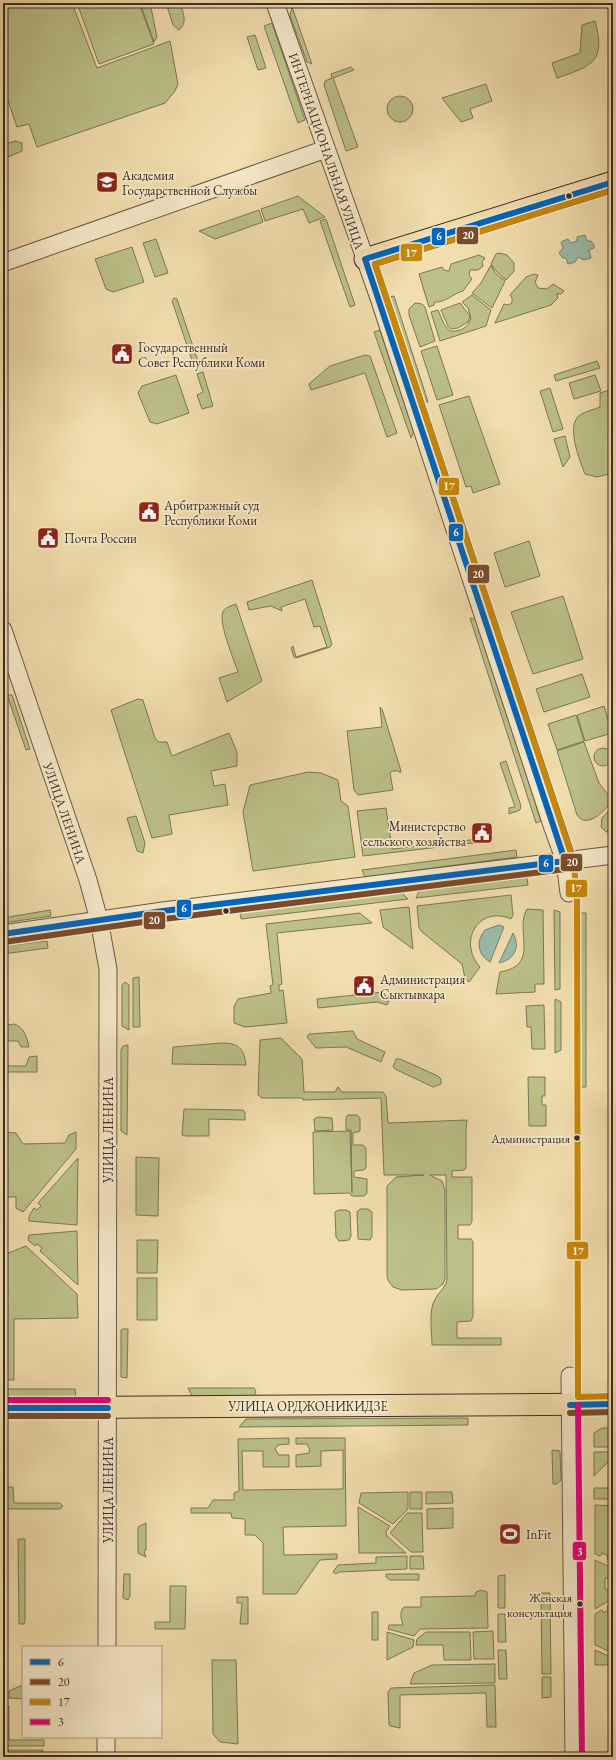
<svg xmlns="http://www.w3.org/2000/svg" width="616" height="1760" font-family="'EB Garamond',serif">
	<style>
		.green { fill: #bcc088; stroke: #7c7657 }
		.water { fill: #9bbcaa; stroke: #758275 }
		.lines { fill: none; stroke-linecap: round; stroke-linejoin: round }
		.minor-casing { stroke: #695848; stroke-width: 19 }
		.major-casing { stroke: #3c2c26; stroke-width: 23 }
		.minor { stroke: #f6e9ca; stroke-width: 17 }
		.major { stroke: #f1ddad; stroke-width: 21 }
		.bus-1-casing { stroke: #f6e9ca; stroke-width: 9 }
		.bus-2-casing { stroke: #f6e9ca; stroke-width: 9 }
		.bus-3-casing { stroke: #f6e9ca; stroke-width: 9 }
		.bus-4-casing { stroke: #f6e9ca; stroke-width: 9 }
		.bus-1 { stroke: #0065bd; stroke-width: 6 }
		.bus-2 { stroke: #7a4b2a; stroke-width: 6 }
		.bus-3 { stroke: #c8880a; stroke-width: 6 }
		.bus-4 { stroke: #e5007d; stroke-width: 6 }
		.bus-dot { fill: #3c2c26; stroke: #f6e9ca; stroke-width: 1.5 }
		.labels { text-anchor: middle; stroke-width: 3.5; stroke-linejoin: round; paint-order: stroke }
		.bus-label { font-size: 12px; fill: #3c2c26; stroke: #f6e9ca; text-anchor: end }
		.street-label { font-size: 13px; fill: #3c2c26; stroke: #f6e9ca }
		.poi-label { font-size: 13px; fill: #3c2c26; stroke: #f6e9ca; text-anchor: start }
		.line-badge { stroke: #f6e9ca; stroke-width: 1.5 }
		.badge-label { font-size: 11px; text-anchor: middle; font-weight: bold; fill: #fff }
	</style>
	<rect width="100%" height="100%" fill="#f1ddad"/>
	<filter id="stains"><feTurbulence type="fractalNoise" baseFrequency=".005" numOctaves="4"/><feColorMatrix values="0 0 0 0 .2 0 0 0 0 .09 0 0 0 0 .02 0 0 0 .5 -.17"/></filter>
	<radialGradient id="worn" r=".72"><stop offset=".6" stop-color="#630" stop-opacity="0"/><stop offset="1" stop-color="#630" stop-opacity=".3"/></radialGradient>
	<path class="green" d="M3,3h69l25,65 73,-27 8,43 -3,7 -10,12 -128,44 -8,-23 -12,3 -14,-41v-51l3,-9 -3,-9z
		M77,3h62l15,41 -55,20z
		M140,3h10l7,34 -3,5z
		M166,3h14c3,9 8,20 -1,27l-6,-5z
		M292,7l20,57 -5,-2 -17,-46z
		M595,21c11,40 -2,45 -38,57l-5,-15 28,-10 2,-28z
		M272,23l33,97 -7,3 -34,-97z
		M255,35l11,33 -8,2 -11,-33z
		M351,67l3,3 -21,8 25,69 -12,4 -22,-66 1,-4 7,-3 -1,-4z
		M486,84l6,17 -22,8 3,9 -12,4 -19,-24z
		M387 109a13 13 0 1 1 26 0a13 13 0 1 1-26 0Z
		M15,141l7,2v8l-19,8v-14z
		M298,196l27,21 -16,6 -6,-14 -38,12 -4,-12z
		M259,210l4,12 -48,17 -16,-8z
		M326,219l29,86 -5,2 -30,-86z
		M156,239l12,34 -13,4 -12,-34z
		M132,247l12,35 -31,10 -7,-3 -11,-30z
		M499,253l8,2 7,8v8l-8,9 -10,-9 -5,-7 5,-10z
		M479,255l6,3 -3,4 1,4 -5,4h-8l-1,5 3,4 -9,12c-9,2 -18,12 -28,11l-1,3 -5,2 -10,-33 23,-7 2,3 5,1 2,-7z
		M491,265l4,8 10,8 -13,27 -20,-15 9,-10z
		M534,274l4,1 -3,7 3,6 9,1 6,-5 11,7 -3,3h-4l1,4 -7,7 -56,18 9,-19 4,1 4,-2v-5l-2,-3 16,-18z
		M472,295l19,15 -5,16 -46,15 -9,-29 7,-2 6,14 6,7c10,1 18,-3 21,-13l-3,-10 -6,-6z
		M394,296l34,106h-2l-3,-1 -34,-104z
		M174,298l3,1 22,65 -2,4 -3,-2 -22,-65z
		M415,303l7,1 3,3 10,34 -15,6 -11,-32v-6z
		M460,303l10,13 -2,6 -10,6 -7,1 -3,-3 -7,-16z
		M380,330l34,100 -3,8 -37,-106z
		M437,346l16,49 -16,5 -16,-49z
		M365,355l5,1 27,77 -10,4 -22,-64 -54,17 -2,-6 21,-18z
		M597,361l3,7 -44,13 -2,-6z
		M203,372l10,34 -11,3 -5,-14 6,-3 -6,-18z
		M176,375l13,38 -32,11 -7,-2 -12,-29 4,-7z
		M595,375l6,16 -27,8 -5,-16z
		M550,388l13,41 -10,3 -13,-41z
		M613,389v84l-16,4 -12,-3c-5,-13 -20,-49 -5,-59 5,-4 14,-5 20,-8v-14z
		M469,396l31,88 -27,9 -2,-7 -5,1 -27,-82z
		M565,436l5,21 -7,10 -9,-28z
		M529,541l11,35 -35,11 -11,-34z
		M312,580l20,64 -2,3 -34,11 -2,-1 -3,-9 2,-2 3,11 31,-10 -7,-21 -6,1 -9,-28 -24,8 1,4 -11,-5 -22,4 -2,-8z
		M563,596l20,63 -50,15 -22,-62z
		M236,604l26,77 -35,21 -8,-24 19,-6c-4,-12 -20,-50 -15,-60 2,-5 8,-6 13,-8z
		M470,618l7,2 64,201 -5,2z
		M582,674l8,23 -46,15 -8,-23z
		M7,695h5l18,54 -4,1z
		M138,699l5,1 12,38 4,4h8l5,14 57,-23 8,19v14l-26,5 3,15 11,-2 3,21 -59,10 3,19 -20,4 -41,-128z
		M604,706l8,27 -27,8 -8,-26z
		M380,707l2,2 19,62 -1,2 -1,-2h-7l-2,2 3,17 -35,5 -4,-5 -7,-59 35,-4z
		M576,715l8,26 -27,9 -9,-26z
		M584,742l15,41 13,17c-6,10 -25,30 -35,15l-20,-64z
		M594 757a9 9 0 1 1 18 0a9 9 0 1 1-18 0Z
		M506,761l15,45 -1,4 -11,4v-6l6,-1 -15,-44z
		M308,772l13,1 17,7 3,21 7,5 7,51 -102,14 -10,-59 7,-27z
		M613,806v25l-7,1 -5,-5 1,-9z
		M386,808l6,41 95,-11v-6h2l1,9 -127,15 -6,-45z
		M136,816l9,27 -2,10 -6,-2 -10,-33z
		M516,850l1,7 -152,20 -3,-7z
		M527,878l1,7 -112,13 3,-7z
		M401,892l7,7 -167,20 -1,-6z
		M511,895l2,20 -2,4c-32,-14 -54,22 -31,48l-11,15 -4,-4 -3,-14 -40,-32 -3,-4 -2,-22z
		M409,907l4,42 -30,-22 -3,-17z
		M527,909l16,1 1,74h-9v8l-39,2 4,-22c41,-7 14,-40 27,-63z
		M50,910l1,6 -48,7v-5z
		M554,910l6,2v77l-5,1z
		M360,913l12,10 -95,10 5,51 -3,1v6l4,-1 4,33 -42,4 -11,-4v-16l4,-8 33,-6 -1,-7 3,-1 -7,-61z
		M578,913h8v174h-4l-3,-4z
		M47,941l1,7 -45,6v-8z
		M139,977l1,50h-7v-49z
		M125,982l4,3v45l-7,-4v-41z
		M383,992l6,9 -2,4 -10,-3 -59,6 -1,-9z
		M555,999l6,3v48l-6,3z
		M544,1005l1,44h-13l-1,-22h-4l-1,-21z
		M14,1024c10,3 13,13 15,23h-8l-3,-6h-11l1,25h18l3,-9 8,-1v16h-34v-46z
		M353,1031l4,8 28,13 -4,10 -35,-15 -30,1 -9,-11 2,-3z
		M281,1038l21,21 2,33h31l3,-5 4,5h41l3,4 2,27 79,-3 -1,9v39l-2,2 -12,1v6h20v44l-2,4h-12v14h13l2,3v74l-2,5 -14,1v16h44v7h-69c0,-12 -3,-29 1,-41 3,-10 12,-15 14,-24l-1,-105h-16l12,6 3,9v89l-2,5 -7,5 -34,1 -9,-3 -5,-7 -1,-4v-90l9,-9 28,-2h-40l-3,-77 -78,2v-2h-41l-4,-3 2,-55z
		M221,1043c17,0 23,5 25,22l-74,-1 1,-17z
		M128,1045l-1,90 -6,-4v-81l2,-4z
		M396,1059h4l38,17 3,3v5l-8,3 -38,-18 -2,-2z
		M528,1077h17v19h-3v9h4v21h-17z
		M184,1109l59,1 2,2v8l-36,-1v17h-23l-4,-1z
		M348,1115h9l3,3v13l-7,2v12h10l3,3v20l-2,2 -10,1v6l13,2v14l-3,3h-12l-3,-3 -35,1 -1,-62 37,-1 2,62 -1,-63h-5v-12z
		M318,1117l14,1 1,12 -18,1 -1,-12z
		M3,1132l13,1 7,11 42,-1 4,-8 7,-3v17l-53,63 -7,-4v-11h-13z
		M136,1157l23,1 -1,58 -22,-1z
		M78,1158l-1,67 -48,-4v-5l5,-8 3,2 4,-4 -3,-3z
		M360,1209h8l4,3v24l-2,4 -12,-1 -1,-27z
		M339,1210h7l4,2 1,24 -2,4 -10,1 -3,-4 -1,-25z
		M77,1231l1,54 -38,-34 2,-3 -5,-4 -2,2 -7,-6 1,-5z
		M137,1240h21l-1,33h-20z
		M26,1246l51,48 1,24 -64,1v61h-11v-125z
		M137,1278h20v42h-20z
		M123,1329h5l-1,49 -6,-1v-47z
		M188,1388h66l2,4 -2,4h-62z
		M3,1389h72l1,8h-73z
		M468,1418v7l-229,2 7,-8z
		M602,1428h10v19h-18v-14z
		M289,1438v6l-11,1 -3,4 4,6h10v12h-26v-16h-21l1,39 100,-1v-39l-22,1v15l-25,1v-12l13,-2 1,-3 -3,-6h-11v-6h49l1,88 -63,1 1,28 53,-1v5l-17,1 -24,34h-33v-51l-8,-8h-10v-16l-13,-1 -1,-5h-40v-5h17l5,-8h21v-7l5,-2 -1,-52z
		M552,1450l8,1 1,29 -4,4h-4z
		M594,1452h18l1,5 -19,19z
		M3,1487h10l1,16h46l3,3 -3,3h-57z
		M594,1488h18v11h-18z
		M408,1492v17l-15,15 -34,-21 2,-10z
		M410,1492h12v17h-12z
		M426,1492h26l1,11 -27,1z
		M595,1505l18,1v56l-6,-3 1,-3 -6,-3 -2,3 -5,-2z
		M358,1507l32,19 -4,6 1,4 19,17h-47z
		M453,1508v20l-26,1v-20z
		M407,1513h15l1,39h-12l-21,-19z
		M146,1523v27l-2,1 2,6 -8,-4v-26z
		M18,1539h7v82l-1,3h-5z
		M407,1556v13l-68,3 -3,2 -3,-2 5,-7 38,-2v-6z
		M410,1556h13l1,13h-14z
		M595,1560l15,7 -1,11h-4v11l5,1v10l-15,9z
		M124,1574h6v22l-2,4 -5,-2z
		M386,1574h33v6h-29l-4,-3z
		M505,1575v33h-7v-32z
		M170,1586h16l-1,43h-30v-7h15z
		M481,1590l6,2 1,36 -68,1 -6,7 -26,-7 1,-4h14c-2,-6 -4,-13 1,-18h17v-10l54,-1 1,-4z
		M541,1593h9l1,81h-9z
		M237,1597h11v27h-8l2,-21h-5z
		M613,1604v49l-18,-8v-31l7,-4 2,3 4,-3 -1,-3z
		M372,1612h6v28h-6z
		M498,1614h7l1,28h-8z
		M493,1631l1,28h-20l-1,-27z
		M387,1632l27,8 -1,7 -26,13z
		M426,1632h44l1,28h-27l-1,-15h-27l1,-6z
		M498,1650h8l1,29h-8z
		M595,1650l18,8v7h-18z
		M212,1660h24l2,84 -18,-2 -7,-8z
		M495,1664v19l-85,1 4,-11 18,-8z
		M542,1677h9v20l-9,1z
		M495,1685l1,42h-9l-1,-34 -86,2v33l-10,-2 -1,-2 -1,-32 3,-4z
		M20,1686h3v13l-14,-1v-7z
		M3,1706h6v34h35v6h-37l-4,-5z
		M8,1750h35v3l-5,2 -27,2z"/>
	<path class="water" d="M585,235l2,6h4l3,4v3l-5,2 2,8 -7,2 -6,-3 -3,5 -7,2 -2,-6h-3l-4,-5 4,-5 -2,-6 7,-3 3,4 6,-2v-4z
		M499,925l5,2 -14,35c-13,-8 -14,-21 -5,-32z
		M513,933c8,14 1,27 -14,30z"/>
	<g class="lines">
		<g class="minor-casing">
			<path id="minor" d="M275,3l104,295 174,530 12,33 4,32
				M5,262l321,-113
				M3,630l85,250 11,40 9,49 -1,678
				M3,934l160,-23 450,-56
				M570,1376l4,381
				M106,1757v-20"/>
		</g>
		<g class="major-casing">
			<path id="major" d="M365,259l248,-77
				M3,1408l610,-4"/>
		</g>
		<use href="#minor" class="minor"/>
		<use href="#major" class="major"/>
		<g class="bus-1-casing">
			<path id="bus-1" d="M3,934l160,-23 402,-50 -200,-602 248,-77
				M570,1405l43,-1
				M3,1408h105"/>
		</g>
		<g class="bus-2-casing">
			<path id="bus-2" d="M4,942l160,-23 402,-50 5,-3 2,-8 -198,-594 238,-74
				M570,1413l43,-1
				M3,1416h105"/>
		</g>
		<g class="bus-3-casing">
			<path id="bus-3" d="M613,1396l-35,1 -1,-504 -4,-34 -198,-595 238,-74"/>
		</g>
		<g class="bus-4-casing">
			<path id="bus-4" d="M3,1400h105
				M578,1405l4,352"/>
		</g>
		<use href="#bus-1" class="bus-1"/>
		<use href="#bus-2" class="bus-2"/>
		<use href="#bus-3" class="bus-3"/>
		<use href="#bus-4" class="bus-4"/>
	</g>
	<defs>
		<g id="university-square" transform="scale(1.15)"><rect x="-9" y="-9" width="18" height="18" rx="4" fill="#8f2418" stroke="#f6e9ca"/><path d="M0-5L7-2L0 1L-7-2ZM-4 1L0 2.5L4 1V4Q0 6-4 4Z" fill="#fff"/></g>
		<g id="civic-square" transform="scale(1.15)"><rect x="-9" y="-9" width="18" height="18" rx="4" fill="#8f2418" stroke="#f6e9ca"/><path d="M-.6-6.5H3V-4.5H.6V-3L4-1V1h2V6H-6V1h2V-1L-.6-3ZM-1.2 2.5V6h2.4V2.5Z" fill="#fff"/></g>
		<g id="stadium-square" transform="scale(1.15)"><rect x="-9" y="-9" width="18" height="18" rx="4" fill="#8f2418" stroke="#f6e9ca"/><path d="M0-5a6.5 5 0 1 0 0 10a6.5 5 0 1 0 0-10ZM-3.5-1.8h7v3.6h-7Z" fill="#fff"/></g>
	</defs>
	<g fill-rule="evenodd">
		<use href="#university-square" x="107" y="182"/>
		<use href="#civic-square" x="122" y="354"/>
		<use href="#civic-square" x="149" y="512"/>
		<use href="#civic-square" x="48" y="538"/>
		<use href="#civic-square" x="482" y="833"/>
		<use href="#civic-square" x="364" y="986"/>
		<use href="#stadium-square" x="510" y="1534"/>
	</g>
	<g class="bus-dot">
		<circle cx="569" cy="196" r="3.5"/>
		<circle cx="226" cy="911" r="3.5"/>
		<circle cx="577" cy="1138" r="3.5"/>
		<circle cx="580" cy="1604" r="3.5"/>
	</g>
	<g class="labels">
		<g class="bus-label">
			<text x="570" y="1143">Администрация</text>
			<text x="572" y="1602">Женская<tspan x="572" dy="15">консультация</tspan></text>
		</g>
		<g class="street-label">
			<text transform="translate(327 151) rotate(71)" y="5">ИНТЕРНАЦИОНАЛЬНАЯ УЛИЦА</text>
			<text transform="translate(65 813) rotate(71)" y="5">УЛИЦА ЛЕНИНА</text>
			<text transform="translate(108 1130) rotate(-90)" y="5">УЛИЦА ЛЕНИНА</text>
			<text x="308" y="1411">УЛИЦА ОРДЖОНИКИДЗЕ</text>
			<text transform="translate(108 1490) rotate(-90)" y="5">УЛИЦА ЛЕНИНА</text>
		</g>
		<g class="poi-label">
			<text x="122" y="180">Академия<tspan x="122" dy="15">Государственной Службы</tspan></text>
			<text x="138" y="352">Государственный<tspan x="138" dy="15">Совет Республики Коми</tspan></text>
			<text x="164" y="510">Арбитражный суд<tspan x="164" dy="15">Республики Коми</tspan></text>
			<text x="64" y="543">Почта России</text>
			<text x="466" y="831" text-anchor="end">Министерство<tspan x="466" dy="15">сельского хозяйства</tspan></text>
			<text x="380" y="984">Администрация<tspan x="380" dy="15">Сыктывкара</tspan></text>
			<text x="526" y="1539">InFit</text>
		</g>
	</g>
	<g class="line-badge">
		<rect x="456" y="226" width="23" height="19" rx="4" fill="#7a4b2a"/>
		<rect x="431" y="227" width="15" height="19" rx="4" fill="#0065bd"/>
		<rect x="400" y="243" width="23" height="19" rx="4" fill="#c8880a"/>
		<rect x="438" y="477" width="22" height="19" rx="4" fill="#c8880a"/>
		<rect x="448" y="523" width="16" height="19" rx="4" fill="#0065bd"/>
		<rect x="467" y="564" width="23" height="20" rx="4" fill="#7a4b2a"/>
		<rect x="560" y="853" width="23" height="19" rx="4" fill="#7a4b2a"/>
		<rect x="538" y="854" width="16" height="19" rx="4" fill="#0065bd"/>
		<rect x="565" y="879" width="23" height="19" rx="4" fill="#c8880a"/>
		<rect x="176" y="899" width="16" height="19" rx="4" fill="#0065bd"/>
		<rect x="143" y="911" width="23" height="19" rx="4" fill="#7a4b2a"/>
		<rect x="566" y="1241" width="23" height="19" rx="4" fill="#c8880a"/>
		<rect x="572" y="1541" width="15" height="20" rx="4" fill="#e5007d"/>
	</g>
	<g class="badge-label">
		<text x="468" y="239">20</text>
		<text x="439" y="240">6</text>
		<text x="411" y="257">17</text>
		<text x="449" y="490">17</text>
		<text x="456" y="536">6</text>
		<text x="478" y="578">20</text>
		<text x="572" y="866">20</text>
		<text x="546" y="867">6</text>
		<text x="576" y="892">17</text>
		<text x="184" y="912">6</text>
		<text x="154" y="924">20</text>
		<text x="578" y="1255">17</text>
		<text x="580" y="1555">3</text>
	</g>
	<rect width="616" height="1760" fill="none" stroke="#f1ddad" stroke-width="16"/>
	<rect x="4" y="4" width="608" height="1752" fill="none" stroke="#3c2c26" stroke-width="2"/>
	<rect x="8" y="8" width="600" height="1744" fill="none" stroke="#3c2c26"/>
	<rect x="22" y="1646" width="140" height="92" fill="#f6e9ca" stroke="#ac9d88"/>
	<rect x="30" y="1659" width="20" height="6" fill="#0065bd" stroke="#ac9d88"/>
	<text x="58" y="1666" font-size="12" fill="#3c2c26">6</text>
	<rect x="30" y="1679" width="20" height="6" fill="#7a4b2a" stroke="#ac9d88"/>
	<text x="58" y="1686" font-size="12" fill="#3c2c26">20</text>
	<rect x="30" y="1699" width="20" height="6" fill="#c8880a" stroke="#ac9d88"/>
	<text x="58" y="1706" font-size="12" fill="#3c2c26">17</text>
	<rect x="30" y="1719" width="20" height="6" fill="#e5007d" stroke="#ac9d88"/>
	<text x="58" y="1726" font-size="12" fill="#3c2c26">3</text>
	<rect width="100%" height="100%" filter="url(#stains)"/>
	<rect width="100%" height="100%" fill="url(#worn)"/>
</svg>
